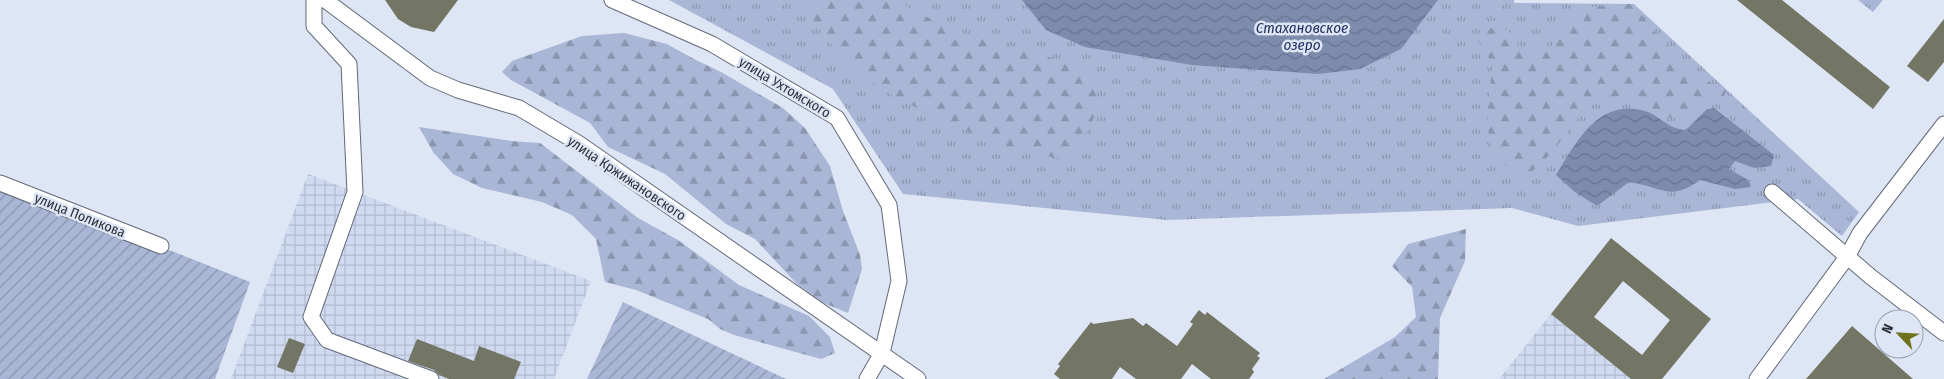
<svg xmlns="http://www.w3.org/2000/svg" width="1944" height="379" font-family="'Fira Sans Condensed',sans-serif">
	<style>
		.industrial { fill: url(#industrial-grid) }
		.grass { fill: url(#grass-tufts) }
		.forest { fill: url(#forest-firs) }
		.garden { fill: url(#garden-furrows) }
		.water { fill: url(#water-waves) }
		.building { fill: #737565; fill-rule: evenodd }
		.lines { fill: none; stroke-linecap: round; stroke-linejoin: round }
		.street-casing { stroke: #626977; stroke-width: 17 }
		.street { stroke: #fff; stroke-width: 15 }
		.labels { text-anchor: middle; stroke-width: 5; stroke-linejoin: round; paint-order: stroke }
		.street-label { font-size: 14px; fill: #2e3138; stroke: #dee6f6 }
		.water-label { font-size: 15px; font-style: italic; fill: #20315e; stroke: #dee6f6 }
	</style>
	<defs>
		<pattern id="industrial-grid" width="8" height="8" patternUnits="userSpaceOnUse" patternTransform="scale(1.25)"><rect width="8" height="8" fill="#cfdaf1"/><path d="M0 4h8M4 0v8" fill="none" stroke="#b2bccf"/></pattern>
		<pattern id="grass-tufts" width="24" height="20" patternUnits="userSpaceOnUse" patternTransform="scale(1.25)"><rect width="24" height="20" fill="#a9b6d5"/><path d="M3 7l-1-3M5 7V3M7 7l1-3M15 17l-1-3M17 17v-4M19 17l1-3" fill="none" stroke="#8a95ae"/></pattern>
		<pattern id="forest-firs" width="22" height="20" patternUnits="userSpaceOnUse" patternTransform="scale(1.25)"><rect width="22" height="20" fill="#a9b6d5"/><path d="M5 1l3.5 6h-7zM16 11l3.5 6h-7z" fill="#8a95ae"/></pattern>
		<pattern id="garden-furrows" width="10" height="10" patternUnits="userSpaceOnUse" patternTransform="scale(1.25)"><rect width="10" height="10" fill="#a9b6d5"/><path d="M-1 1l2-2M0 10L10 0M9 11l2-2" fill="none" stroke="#8a95ae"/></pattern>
		<pattern id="water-waves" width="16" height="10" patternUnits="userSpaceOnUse" patternTransform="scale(1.25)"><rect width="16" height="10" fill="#7d8cad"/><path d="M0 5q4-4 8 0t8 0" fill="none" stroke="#67738e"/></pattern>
	</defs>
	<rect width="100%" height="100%" fill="#dee6f6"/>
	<path class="industrial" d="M308,174l283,107 -37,98h-323z
		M1551,314l80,65h-132z"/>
	<path class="grass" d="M669,0h845v3l120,1 225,208 -17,24 -44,-37 -220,27 -66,-18 -345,12 -264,-26 -70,-105z
		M1858,0h25l-10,12z"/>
	<path class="forest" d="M809,0h84l62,31 112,31 24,13 10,30 -30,55 -63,-10 -110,-51 -50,-33 -36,-47z
		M1616,4h18c22,32 56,73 93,86l-6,12 -20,-5 -12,13 -16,9 -41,-17 -36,-2c-24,20 -37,49 -61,69 -7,6 -14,3 -22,0 -37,-12 -23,-73 -21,-102l-2,-7 -12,-19 2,-8 7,-5 21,2 17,25 6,3 7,-13 14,1c19,-41 21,-36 64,-42z
		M624,33l43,11 27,15 27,13 62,36 22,20 25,38 13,45 17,44 2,14 -14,44 -27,-11 -24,-18 -42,-45 -29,-15 -61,-50 -57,-27 -18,-24 -79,-43 -9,-8 10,-11 70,-25z
		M419,127l93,14 28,2 98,75 40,22 61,45 70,31 21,21 5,16 -14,6 -87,-24 -14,-6 -12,-10 -72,-29 -31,-8 -9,-43 -24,-24 -30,-13 -60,-14 -29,-14 -20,-22z
		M1466,229l-1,32 -25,57 -2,61h-114l71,-42 21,-20 -4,-30 -20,-21 16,-22z"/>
	<path class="garden" d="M0,183l250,99 -35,97h-215z
		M623,302l163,77h-199z"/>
	<path class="water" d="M1022,0h416l-37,49 -41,20 -42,5 -126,-9 -107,-18 -39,-17z
		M1714,108l60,47 -3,11 -17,2 -19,-7 -6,8 19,11 3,7 -16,2 -35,-9c-30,22 -37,7 -71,2l-32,24 -22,-14 -19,-17c20,-33 43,-78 89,-64 16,5 22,18 41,19l21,-21z"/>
	<path class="building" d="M385,0h73l-24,32 -23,-5 -13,-8z
		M1737,0h45l108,87 -17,22z
		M1944,19v43l-16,20 -21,-16z
		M1611,238l100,81 -49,60h-31l-80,-65zM1623,281l47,39 -28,35 -48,-38z
		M1199,310l6,5 2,-3 53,41 -3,3 3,2 -8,11 2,3 -5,7h-38l-19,-15 -11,15h-45l-16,-12 -8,12h-52l-6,-5 6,-8 -2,-2 33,-42 2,2 40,-6 10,8 3,-3 31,23 16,-22 -3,-2z
		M1852,326l61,53h-107z
		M289,338l16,6 -12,29 -16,-6z
		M417,339l57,22 5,-15 42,16 -7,17h-65l-10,-4 -5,-5 -26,-9z"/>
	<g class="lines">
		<g class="street-casing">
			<path id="street" d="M314,0v26l35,38 6,128 -44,125 16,23 104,39
				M325,0l105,78 28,12 61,18 59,35 340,236
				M612,0l100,44 125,74 52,87 10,76 -17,72 -15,26
				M0,183l161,63
				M1772,192l99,85 73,56
				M1757,379l90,-122 13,-24 84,-109"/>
		</g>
		<use href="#street" class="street"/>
	</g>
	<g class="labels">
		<g class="street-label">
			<text transform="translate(785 87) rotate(31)" y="5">улица Ухтомского</text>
			<text transform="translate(627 178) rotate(34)" y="5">улица Кржижановского</text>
			<text transform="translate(80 215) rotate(22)" y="5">улица Поликова</text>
		</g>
		<g class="water-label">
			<text x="1302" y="33">Стахановское<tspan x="1302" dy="17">озеро</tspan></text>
		</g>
	</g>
	<g transform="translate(1899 334) rotate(295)"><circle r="24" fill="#dee6f6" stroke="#989eaa"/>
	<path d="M0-4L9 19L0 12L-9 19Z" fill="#6e7218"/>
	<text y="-8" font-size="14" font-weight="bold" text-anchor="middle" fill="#2e3138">N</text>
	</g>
</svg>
